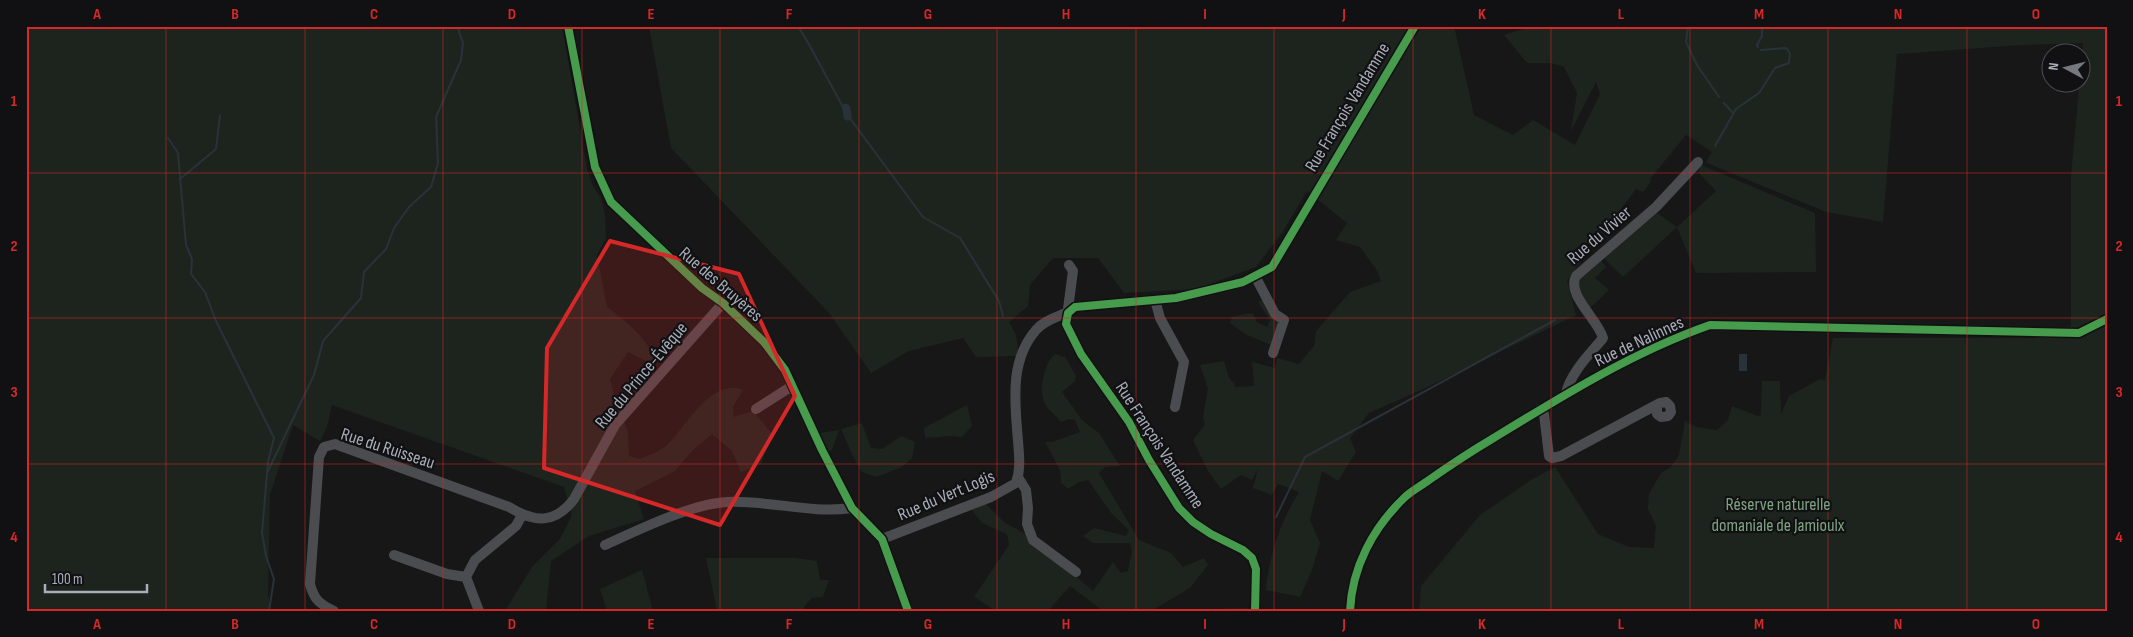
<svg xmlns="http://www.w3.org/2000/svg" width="2133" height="637" font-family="'Sofia Sans Condensed',sans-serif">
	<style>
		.green { fill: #1d241e }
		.water { fill: #2a3239 }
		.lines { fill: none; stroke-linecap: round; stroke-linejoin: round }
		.stream { stroke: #2a3239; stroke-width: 2 }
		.minor { stroke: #4b4c50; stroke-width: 10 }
		.cycleway-casing { stroke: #111113; stroke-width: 11 }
		.cycleway { stroke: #469c4c; stroke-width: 8 }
		.marked { fill: #d62828; fill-opacity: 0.2; stroke: #d62828; stroke-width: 4; stroke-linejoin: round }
		.grid { fill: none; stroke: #d62828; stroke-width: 1; stroke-opacity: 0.55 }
		.labels { text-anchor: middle; stroke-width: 4.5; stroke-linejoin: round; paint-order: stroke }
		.street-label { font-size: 18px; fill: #a8adb8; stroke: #111113 }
		.park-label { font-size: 18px; fill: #7fa381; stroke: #111113 }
		.neatline { fill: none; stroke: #d62828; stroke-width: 2 }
		.grid-label { font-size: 16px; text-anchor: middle; font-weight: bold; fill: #d62828 }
	</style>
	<rect width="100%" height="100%" fill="#171717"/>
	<path class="green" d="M26,26h536l25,143 6,17 8,12 4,17 1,23 -9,17 10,52c17,13 47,35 47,58l-26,-13 -18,27 7,26 11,26 1,25 11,3c9,-4 21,-8 28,-15 19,-18 42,-66 75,-54l-10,17 1,10 19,-6 20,24 -12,29 -20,8 -9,-21 -20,-17 -19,16 -18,21 -40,20 9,28 -55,17 -38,25 -5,50h-41l27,-44 28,-28 12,-24 -8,-28 -232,-82 -5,22 -7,14 -27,-16 -23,70 -2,99 4,17h-246z
		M649,26h805l20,89 39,20 20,-15 42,25 25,-51 -4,-12 -25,49 6,-38 -13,-26 -13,-4h-24l-23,-28 28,-9h575v585h-688l2,-25 59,-71 51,-35 24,-13 43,67 31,13 25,1 2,-22 -8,-17 1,-15 12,-21 10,-6 8,-12 6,-34 11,6 21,3 11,-10 4,-14 26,10 3,-1 1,-34h18l1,33 8,-18 31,-17 5,1 8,-42h201l37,-12v-150l12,-133 -60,2 -126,9 -14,168 -57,-10 -112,-46 -8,-4 6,-10 -26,-17 -36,44 1,3 -8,10 -7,-3 -69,91 9,35 -155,75 -52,23 -19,25 6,14 -18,29 -16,-10 -12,49 10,23 -8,27 -12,27 -34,-7c3,-34 14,-68 33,-98l-21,-8 -6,11 -19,-7 5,-19 -6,11 -11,-5 -20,14 -13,-18 -15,-31 12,-15 -2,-8 5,-29 -8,-23 24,-4 5,17 5,5 1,4 19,-1 -2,-24 23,6 2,-10 22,6 15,-18 2,-15 34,-39 31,-11 -3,-9 -18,-25 -24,-7 11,-17 -40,-32 -25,42 -26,34 -60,22 -72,4 -26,-35h-45l-23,27 -2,21 -19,16 7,13 3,21 -43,1 -13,-19 -54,13 -38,22 -41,-59 -159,-166z
		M1701,165l114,48 1,59 -120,1 -19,-46 -54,50 -21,-21 55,-43 20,14 39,-36 -18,-19z
		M1599,258l7,9 -11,11 14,12 -20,19 -12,-19 4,-14z
		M1266,298l15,27 -8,21 -28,-12 -15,-11 2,-6 18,-4 4,2 3,7 10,5 3,-7 -12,-18z
		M1055,354l10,3 11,19 -1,5 -13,11 20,28 17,13 21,33 -15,1 -6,6 40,67 32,13 12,14 21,-9 4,7 -18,23 -39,23h-48l-33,-25 -22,25h-52l-22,-14 35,-52 -2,-11 -25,-11 -12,-15 16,-4 19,19 21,11 67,57 20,-29 8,11 7,-2 4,-20 -2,-8h-37l-10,-7 11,-8 32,8 3,-6 -18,-17 -23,-33 -9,2 -11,7 -7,-6 -1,-13 -15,-28h7l28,-10 -5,-12 -6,-1 -8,3c-5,-6 -13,-12 -16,-18 -7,-13 -1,-41 10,-50z
		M967,405l5,21 -10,11 -11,-1 -26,2 -1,-10z
		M862,423l9,25 11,1 19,-13 14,6 -3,16 -10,9 -26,10 -14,-5 -10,-18 -11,-25z
		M839,430l-7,20 -4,2 -8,-19z
		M706,558h90l21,3 3,19h9l-6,17 -11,1 -8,9v4h-87z
		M642,570l11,41h-46l-7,-22z
		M1252,608l-1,3h-44l2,-2z"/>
	<path class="water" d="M845,103l5,3 2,12 -4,3 -4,-2 -2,-13z
		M1739,354h8v17h-8z"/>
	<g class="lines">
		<path class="stream" d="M798,26l13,22 33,61
			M1688,26l-2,16 11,23 22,32
			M1758,47l-1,-2 5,-9v-10
			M1724,103l8,9
			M849,117l74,100 37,21 39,63 4,15
			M168,138l10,15 8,92 6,14 -1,15 14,18 11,29 58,117 -6,24 -6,71 4,23 8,23 -5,32
			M1715,146l21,-37 23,-16 16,-25 14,-5 1,-10 -4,-5 -25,2
			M180,179l36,-30 4,-34
			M267,473l47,-98 9,-34 38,-43 3,-26 22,-23 8,-21 15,-21 22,-20 7,-24 -2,-46 25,-57 2,-17 -6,-17
			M1276,517l29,-60 250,-137"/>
		<path class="minor" d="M568,26l27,141 16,35 91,86 21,15 41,39 21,28 37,80 30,58 30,31 26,72
			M1069,265l4,6 -7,53 15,30 48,68 20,38 30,48 14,14 18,12 32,16 9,8 4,11 -1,42
			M1255,276l20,38 9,6 -11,33
			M1155,300l5,18 24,44 -9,45
			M1566,393c5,-21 24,-39 37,-55 -5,-19 -37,-43 -27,-62l80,-69 42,-45
			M756,409l36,-23
			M1540,409l4,5 5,42 3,2 9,-2 99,-53 6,-1 4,4 1,6 -3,4 -7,1 -4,-3v-9
			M1018,477l8,13 2,18 -1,16 6,16 43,32
			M882,539l109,-42 25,-14c5,-14 3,-28 2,-42 -3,-38 -9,-80 18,-111 11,-13 27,-13 39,-23l101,-9 67,-16 29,-15 143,-241
			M605,545c33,-15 86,-41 122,-43 42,-2 83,12 125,6
			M394,555l53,19 19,3
			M334,611c-14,-7 -20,-11 -24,-27l9,-127 5,-10 11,-3 174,63c26,16 46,17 65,-8l41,-74 108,-122
			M479,611l-13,-34 9,-17 41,-34 6,-11
			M1350,611c2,-44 23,-83 54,-113 7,-7 17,-12 25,-18 20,-14 41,-28 63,-41 70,-43 141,-87 218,-114l369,8 28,-14"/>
		<g class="cycleway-casing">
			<path id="cycleway" d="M568,26l27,141 16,35 91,86 21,15 41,39 21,28 37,80 30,58 30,31 26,72
				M1255,611l1,-42 -4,-11 -9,-8 -32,-16 -18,-12 -14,-14 -30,-48 -20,-38 -48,-68 -15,-30 2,-11 7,-6 101,-9 67,-16 29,-15 143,-241
				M1350,611c2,-44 23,-83 54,-113 7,-7 17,-12 25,-18 20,-14 41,-28 63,-41 70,-43 141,-87 218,-114l369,8 28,-14"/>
		</g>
		<use href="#cycleway" class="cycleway"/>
	</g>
	<path class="marked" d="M610,241l129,33 56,122 -75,129 -176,-57 3,-120z"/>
	<path class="grid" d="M166,26v585M305,26v585M443,26v585M582,26v585M720,26v585M859,26v585M997,26v585M1136,26v585M1274,26v585M1413,26v585M1551,26v585M1690,26v585M1828,26v585M1967,26v585M26,173h2081M26,318h2081M26,464h2081"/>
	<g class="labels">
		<g class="street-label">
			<text transform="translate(1347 107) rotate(-59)" y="6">Rue François Vandamme</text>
			<text transform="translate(1599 235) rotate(-41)" y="6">Rue du Vivier</text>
			<text transform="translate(721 284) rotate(41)" y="6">Rue des Bruyères</text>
			<text transform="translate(1639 341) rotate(-25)" y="6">Rue de Nalinnes</text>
			<text transform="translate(641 375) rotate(-50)" y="6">Rue du Prince-Évêque</text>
			<text transform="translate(1160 445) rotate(57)" y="6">Rue François Vandamme</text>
			<text transform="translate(388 448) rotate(18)" y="6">Rue du Ruisseau</text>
			<text transform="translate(946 495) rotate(-23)" y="6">Rue du Vert Logis</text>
		</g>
		<g class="park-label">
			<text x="1778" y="510">Réserve naturelle<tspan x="1778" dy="21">domaniale de Jamioulx</tspan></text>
		</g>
	</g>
	<rect width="2133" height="637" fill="none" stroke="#111113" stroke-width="55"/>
	<g transform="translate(2066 68) rotate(277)"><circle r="24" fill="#111113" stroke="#4d4f55"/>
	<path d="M0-4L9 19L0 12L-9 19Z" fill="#757880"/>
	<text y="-8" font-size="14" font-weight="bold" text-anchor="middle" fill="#a8adb8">N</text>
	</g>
	<path d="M45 584v8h102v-8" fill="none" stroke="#a8adb8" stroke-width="2.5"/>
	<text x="52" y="584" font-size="15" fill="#a8adb8" stroke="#111113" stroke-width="4" paint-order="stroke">100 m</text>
	<rect x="28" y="28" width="2078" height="582" class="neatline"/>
	<g class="grid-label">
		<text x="97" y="19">A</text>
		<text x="235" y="19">B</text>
		<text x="374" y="19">C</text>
		<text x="512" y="19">D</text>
		<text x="651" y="19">E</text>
		<text x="789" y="19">F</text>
		<text x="928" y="19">G</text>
		<text x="1066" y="19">H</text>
		<text x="1205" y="19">I</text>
		<text x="1344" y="19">J</text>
		<text x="1482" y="19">K</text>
		<text x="1621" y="19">L</text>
		<text x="1759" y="19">M</text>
		<text x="1898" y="19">N</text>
		<text x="2036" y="19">O</text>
		<text x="14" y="106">1</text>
		<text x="2119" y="106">1</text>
		<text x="14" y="251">2</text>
		<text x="2119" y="251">2</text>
		<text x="14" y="397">3</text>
		<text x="2119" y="397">3</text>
		<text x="14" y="542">4</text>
		<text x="2119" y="542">4</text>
		<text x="97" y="629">A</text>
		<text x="235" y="629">B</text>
		<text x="374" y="629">C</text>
		<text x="512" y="629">D</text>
		<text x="651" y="629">E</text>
		<text x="789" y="629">F</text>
		<text x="928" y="629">G</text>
		<text x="1066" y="629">H</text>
		<text x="1205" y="629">I</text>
		<text x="1344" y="629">J</text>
		<text x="1482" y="629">K</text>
		<text x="1621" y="629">L</text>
		<text x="1759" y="629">M</text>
		<text x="1898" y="629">N</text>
		<text x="2036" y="629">O</text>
	</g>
</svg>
